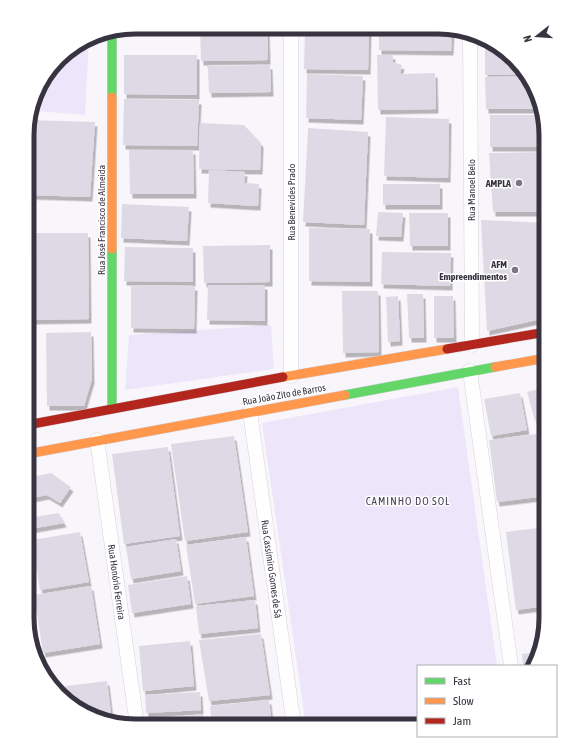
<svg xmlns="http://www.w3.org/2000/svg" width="573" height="753" font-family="'Asap Condensed',sans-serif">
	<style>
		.green { fill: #ede6fa }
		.building { fill: #dedae5; filter: url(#shadow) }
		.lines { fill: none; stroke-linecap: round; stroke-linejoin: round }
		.street-casing { stroke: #d5d2db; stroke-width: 15 }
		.fast-casing { stroke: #d5d2db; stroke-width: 10 }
		.slow-casing { stroke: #d5d2db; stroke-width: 10 }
		.jam-casing { stroke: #d5d2db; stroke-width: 10 }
		.street { stroke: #fefefe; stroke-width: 14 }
		.fast { stroke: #63d668; stroke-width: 9 }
		.slow { stroke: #ff974d; stroke-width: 9 }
		.jam { stroke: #b3261e; stroke-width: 9 }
		.poi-dot { fill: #7b7781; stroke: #fff; stroke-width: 1.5 }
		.labels { text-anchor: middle; stroke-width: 3; stroke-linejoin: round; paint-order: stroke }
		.poi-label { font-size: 10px; font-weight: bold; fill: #383340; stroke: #fff; text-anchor: end }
		.street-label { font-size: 10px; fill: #383340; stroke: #fff }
		.neighbourhood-label { font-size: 11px; letter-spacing: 1px; fill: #463d57; stroke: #fff }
		.rim { fill: none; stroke: #383340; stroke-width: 5 }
	</style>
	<defs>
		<filter id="shadow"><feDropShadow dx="2.5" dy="4.5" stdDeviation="0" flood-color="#0004"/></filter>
	</defs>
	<rect width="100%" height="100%" fill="#f8f6fb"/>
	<path class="green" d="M89,39l-4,76 -49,-4v-15l5,-15 23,-27z
		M271,325l3,44 -149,21 4,-55z
		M458,387l39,279h-79v52l-63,8h-49l-44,-303z"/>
	<path class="building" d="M200,27h67l1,33 -67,1z
		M305,28h64l-1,42 -64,-1z
		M379,28h73l-1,23 -72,-1z
		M485,41l19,8 21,26h-40z
		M124,55h73v40l-73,-1z
		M377,55h16v7l9,3 -2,9 35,-1 1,36 -58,1z
		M270,65l1,27 -62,1 -1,-23 -1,-4z
		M307,74l56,2 -2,44 -55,-2z
		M526,76l9,11 5,22h-54l-1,-32z
		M124,99l75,1 -2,46 -74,-1z
		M490,115h51v32h-51z
		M386,117l63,2 -1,59 -64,-2z
		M28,120l67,2 -5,75 -62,-2z
		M200,123l44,2 17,18 -1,27 -61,-1z
		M308,128l60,4 -4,93 -61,-3z
		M129,150h64l1,44h-64z
		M546,152v60h-53l-4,-59z
		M209,170l36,2 -1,11 15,1 -1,22 -50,-3z
		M383,184h57v21h-57z
		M122,204l67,3 -2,34 -66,-3z
		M378,212l25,1 -2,24 -25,-1z
		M409,213h39v33h-38z
		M481,220l65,3v95l-59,13z
		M309,228l61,1v53l-61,-1z
		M28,233h60l1,86 -61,1z
		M270,245v37l-66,1 -1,-37z
		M125,247l68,1v34l-69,-1z
		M382,252l69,1 -1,33 -69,-2z
		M131,285l64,1 -1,43 -63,-1z
		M208,285h57v36l-58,-1z
		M342,291h36l1,61 -36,1z
		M407,294h16l1,44h-15z
		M398,296l2,45 -12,1 -2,-45z
		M434,296h19l1,42h-20z
		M91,332l1,47 -8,27h-37l-1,-73z
		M546,387v32l-11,2 -8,-29z
		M520,393l7,37 -36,6 -7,-37z
		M544,433l2,14v49l-49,6 -8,-62z
		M234,436l14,96 -63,9 -14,-97z
		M168,447l12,89 -56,8 -12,-90z
		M51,473l20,14 -11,16 -13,-8 -20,4v-21z
		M59,513l5,10 -34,6 -2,-11z
		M546,527v79l-30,4 -10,-78z
		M80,532l9,50 -49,8 -8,-50z
		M246,537l8,59 -59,8 -9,-59z
		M176,539l5,32 -50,8 -5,-32z
		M187,576l4,28 -59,9 -4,-28z
		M91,586l9,58 -57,9 -9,-58z
		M255,600l3,28 -59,6 -3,-28z
		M27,603h1l2,29 -3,-14z
		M261,634l9,61 -61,6 -10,-61z
		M190,641l4,45 -51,5 -4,-45z
		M537,652l-5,14h-9l-1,-12z
		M107,681l5,41 -37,-14 -18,-21z
		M200,692l1,18 -55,3 -1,-18z
		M269,700l3,26 -60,-1 -2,-19z
		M203,714l2,11h-56l-1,-5z"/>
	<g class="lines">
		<g class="street-casing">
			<path id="street" d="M291,27v349
				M470,35l2,310
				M470,371l41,295
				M250,412l44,314
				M97,440l40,285"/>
		</g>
		<g class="fast-casing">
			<path id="fast" d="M112,31v66
				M112,249v160
				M345,395l150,-28"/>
		</g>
		<g class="slow-casing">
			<path id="slow" d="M112,97v152
				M495,367l51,-9
				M283,377l164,-28
				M27,454l318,-59"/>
		</g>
		<g class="jam-casing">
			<path id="jam" d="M447,349l99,-17
				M27,425l256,-48"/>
		</g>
		<use href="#street" class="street"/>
		<use href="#fast" class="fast"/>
		<use href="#slow" class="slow"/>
		<use href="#jam" class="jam"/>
	</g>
	<g class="poi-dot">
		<circle cx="519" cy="183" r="4"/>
		<circle cx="515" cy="270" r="4"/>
	</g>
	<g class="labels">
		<g class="poi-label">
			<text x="511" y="187">AMPLA</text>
			<text x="507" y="268">AFM<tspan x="507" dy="12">Empreendimentos</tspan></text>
		</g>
		<g class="street-label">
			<text transform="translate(471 190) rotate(-90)" y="4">Rua Manoel Belo</text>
			<text transform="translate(291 202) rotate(-90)" y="4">Rua Benevides Prado</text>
			<text transform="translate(101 220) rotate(-90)" y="4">Rua José Francisco de Almeida</text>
			<text transform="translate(284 394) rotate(-10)" y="4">Rua João Zito de Barros</text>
			<text transform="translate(272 569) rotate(82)" y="4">Rua Cassimiro Gomes de Sá</text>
			<text transform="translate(117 582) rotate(82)" y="4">Rua Honório Ferreira</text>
		</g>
		<g class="neighbourhood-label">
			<text x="408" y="505">CAMINHO DO SOL</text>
		</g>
	</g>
	<path d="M0 0H573V753H0ZM135 34H438A101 101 0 0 1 539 135V618A101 101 0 0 1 438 719H135A101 101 0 0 1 34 618V135A101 101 0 0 1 135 34Z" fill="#fff" fill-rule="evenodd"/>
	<path class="rim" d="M135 34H438A101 101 0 0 1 539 135V618A101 101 0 0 1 438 719H135A101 101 0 0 1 34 618V135A101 101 0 0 1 135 34Z"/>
	<rect x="417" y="665" width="140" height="72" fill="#ffffff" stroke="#afadb3"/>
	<rect x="425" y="678" width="20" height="6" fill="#63d668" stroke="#afadb3"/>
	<text x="453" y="685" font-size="12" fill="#383340">Fast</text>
	<rect x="425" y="698" width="20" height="6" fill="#ff974d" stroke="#afadb3"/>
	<text x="453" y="705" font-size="12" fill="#383340">Slow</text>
	<rect x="425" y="718" width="20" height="6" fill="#b3261e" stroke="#afadb3"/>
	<text x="453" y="725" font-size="12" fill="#383340">Jam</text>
	<g transform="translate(537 36) rotate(253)" stroke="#ffffff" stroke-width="3" paint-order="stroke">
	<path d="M0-3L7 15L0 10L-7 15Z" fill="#383340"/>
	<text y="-6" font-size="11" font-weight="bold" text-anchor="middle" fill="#383340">N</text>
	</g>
</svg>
